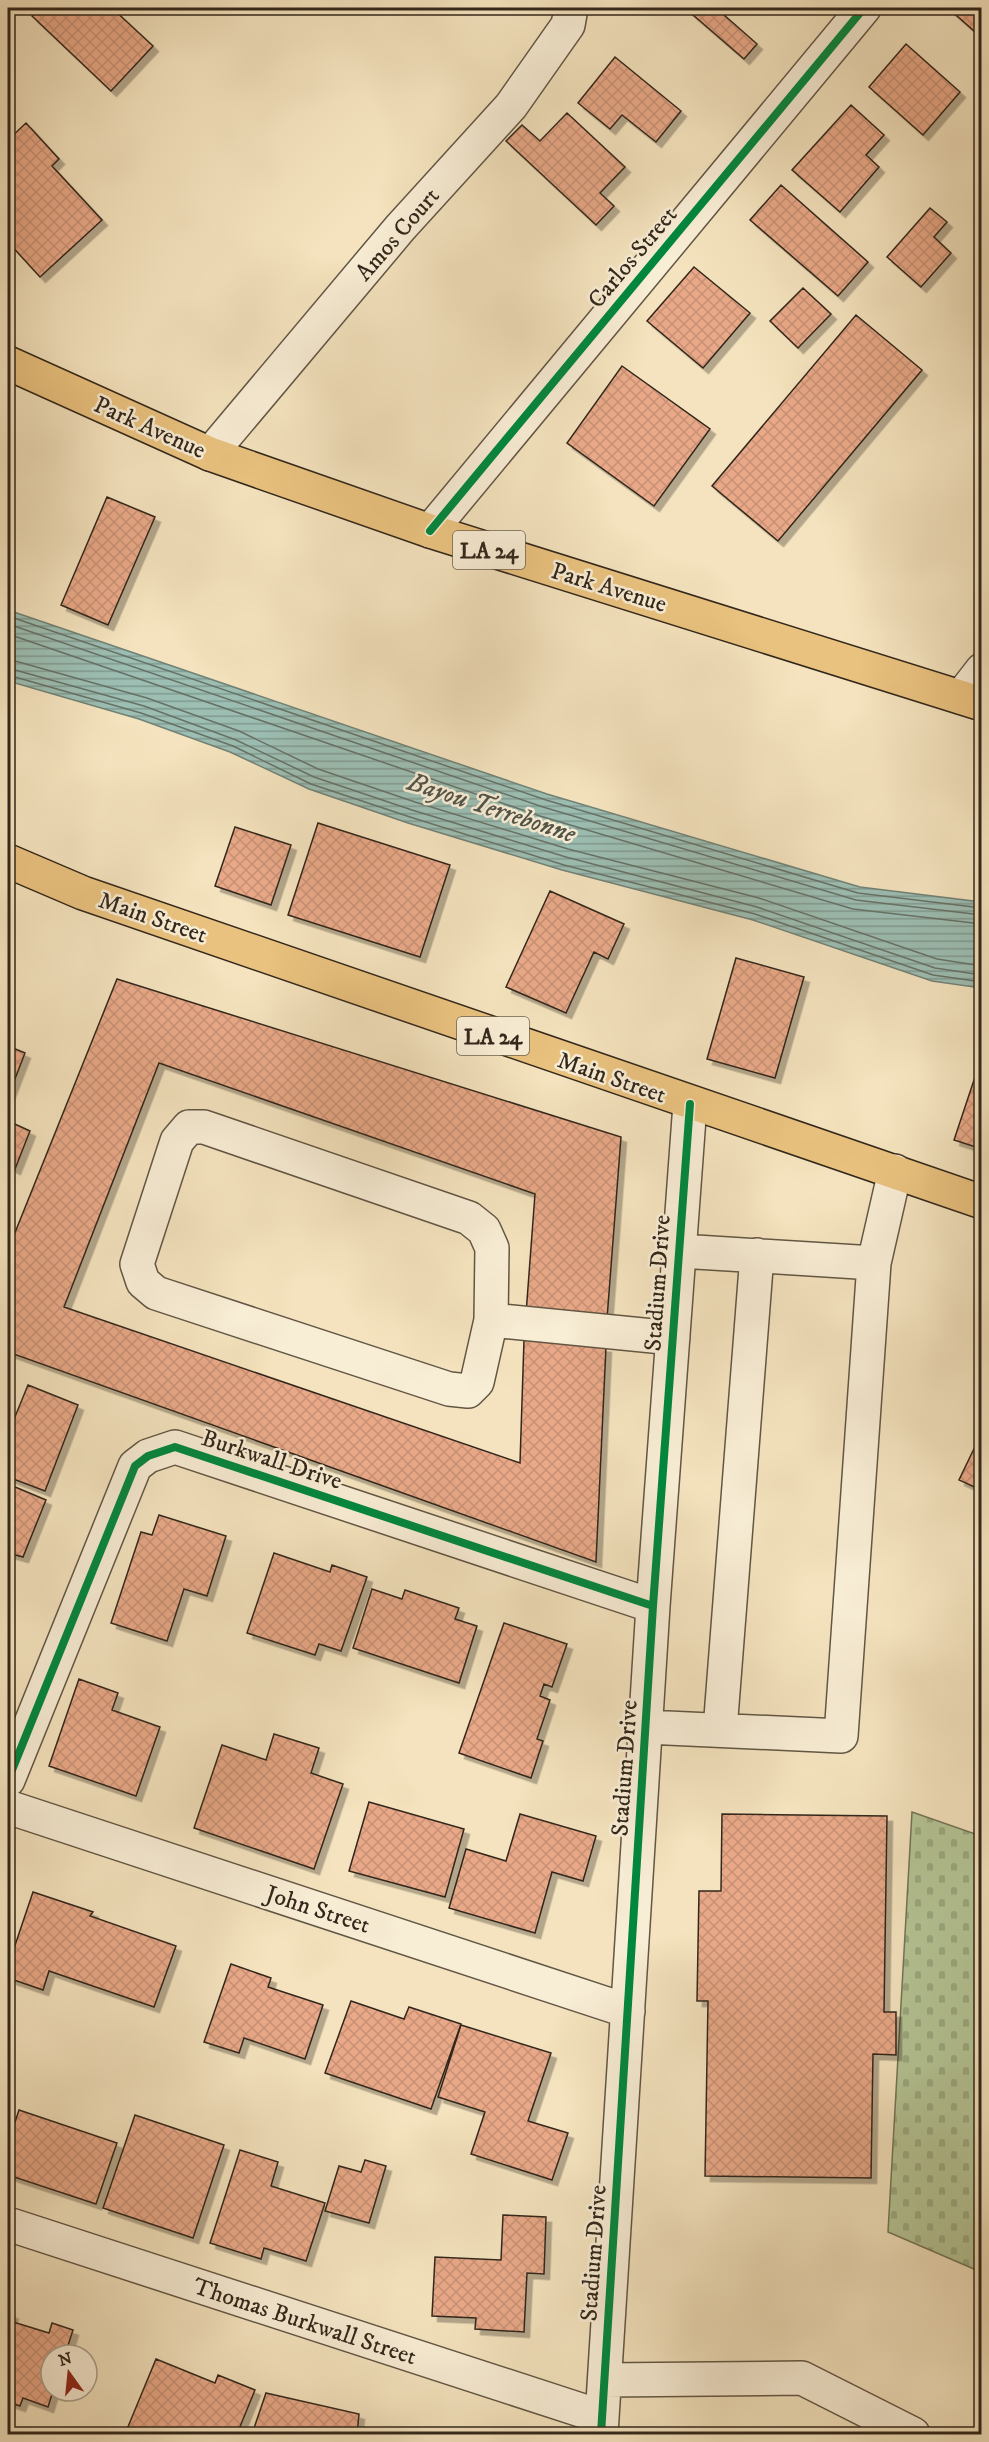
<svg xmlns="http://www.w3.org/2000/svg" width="989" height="2442" font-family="'IM FELL DW Pica',serif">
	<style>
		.cemetery { fill: url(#cemetery-stones); stroke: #747658; stroke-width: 1.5 }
		.water { fill: url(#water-rules); stroke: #728276; stroke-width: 1.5 }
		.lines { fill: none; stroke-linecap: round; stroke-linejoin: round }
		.shore { stroke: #677267; stroke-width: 1.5 }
		.building { fill: url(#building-cross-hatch); stroke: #32271b; stroke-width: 1.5; filter: url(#shadow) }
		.minor-casing { stroke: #625644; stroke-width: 36 }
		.major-casing { stroke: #32271b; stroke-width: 36 }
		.minor { stroke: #f8edd5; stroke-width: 33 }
		.major { stroke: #eac27f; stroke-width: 33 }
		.cycleway-casing { stroke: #f8edd5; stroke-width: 11 }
		.cycleway { stroke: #00873e; stroke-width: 8 }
		.labels { text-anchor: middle; stroke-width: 5; stroke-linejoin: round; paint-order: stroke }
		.shield { fill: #f8edd5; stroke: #6d6253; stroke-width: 1.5 }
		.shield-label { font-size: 22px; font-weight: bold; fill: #32271b }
		.street-label { font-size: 24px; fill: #32271b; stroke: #f8edd5 }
		.water-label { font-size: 26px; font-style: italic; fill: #525449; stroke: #f8edd5 }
	</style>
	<defs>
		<pattern id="cemetery-stones" width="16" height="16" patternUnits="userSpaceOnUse" patternTransform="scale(1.5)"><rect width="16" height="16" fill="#b5c596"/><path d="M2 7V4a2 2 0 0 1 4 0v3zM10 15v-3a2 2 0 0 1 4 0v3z" fill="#9ca981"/></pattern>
		<pattern id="water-rules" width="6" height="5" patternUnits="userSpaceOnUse" patternTransform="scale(1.5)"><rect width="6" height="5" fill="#9cbeb3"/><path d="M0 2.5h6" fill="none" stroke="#809a91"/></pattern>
		<pattern id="building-cross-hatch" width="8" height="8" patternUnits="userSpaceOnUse" patternTransform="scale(1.5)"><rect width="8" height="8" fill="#e9a988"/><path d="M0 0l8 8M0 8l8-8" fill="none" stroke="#c89175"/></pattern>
		<filter id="shadow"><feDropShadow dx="5.5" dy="5.5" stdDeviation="0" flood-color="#0004"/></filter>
	</defs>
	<rect width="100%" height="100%" fill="#f4e3be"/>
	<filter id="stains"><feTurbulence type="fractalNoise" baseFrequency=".00333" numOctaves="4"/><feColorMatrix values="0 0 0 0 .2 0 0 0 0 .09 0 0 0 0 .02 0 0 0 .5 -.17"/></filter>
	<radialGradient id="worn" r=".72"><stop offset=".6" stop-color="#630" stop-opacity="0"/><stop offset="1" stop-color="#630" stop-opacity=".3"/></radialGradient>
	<path class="cemetery" d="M912,1812l69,24v436l-93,-40z"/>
	<path class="water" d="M8,610l539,184 313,93 121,15v86l-49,-7 -179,-61 -191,-50 -154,-47 -99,-34 -79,-37 -91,-33 -131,-38z"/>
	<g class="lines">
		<path class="shore" d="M8,616l538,184 312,93 124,15
			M8,624l535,183 313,93 126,15
			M8,634l532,182 313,93 129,15
			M8,659l139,39 92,33 79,38 97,33 153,47 191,49 178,61 45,7
			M8,668l136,38 92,34 78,37 98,33 154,47 191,50 178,61 47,7
			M8,675l133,38 92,33 78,38 99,33 154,48 191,49 178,61 49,7"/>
	</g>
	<path class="building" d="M40,8h72l41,38 -42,45 -79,-75z
		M685,8h31l41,36 -13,15z
		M948,8h34v30z
		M906,44l54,48 -37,43 -54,-48z
		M615,57l66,54 -25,31 -34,-27 -12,14 -32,-26z
		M851,105l33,30 -18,20 13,12 -39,45 -48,-42z
		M567,113l58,54 -25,26 14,13 -18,19 -90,-84 16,-16 18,16z
		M26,123l33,36 -7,7 50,54 -62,57 -32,-35v-102z
		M781,185l87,77 -30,34 -88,-76z
		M930,208l17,14 -13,15 17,16 -30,34 -34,-30z
		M694,267l56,46 -47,55 -56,-47z
		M803,288l28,26 -33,34 -28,-27z
		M856,315l66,55 -144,171 -66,-55z
		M622,366l88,63 -56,77 -87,-63z
		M107,497l48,20 -47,108 -47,-20z
		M318,823l132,42 -30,92 -132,-42z
		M235,827l56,18 -20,60 -56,-19z
		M550,891l74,33 -16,35 -14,-7 -28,61 -60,-26z
		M736,958l68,19 -29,101 -68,-19z
		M117,979l504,158 -14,182 -81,-5 9,-120 -376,-131 -95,244 456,156 4,-123 82,7 -10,215 -588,-210v-102z
		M8,1046l17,7 -17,44z
		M980,1062l2,1v86l-28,-9z
		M8,1121l22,10 -15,38 -7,-3z
		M28,1385l50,20 -33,86 -37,-14v-50l2,2z
		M982,1432v58h-1l-22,-10z
		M8,1484l38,16 -23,57 -15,-4z
		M159,1515l67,21 -19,60 -23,-7 -17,52 -56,-18 30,-91 11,3z
		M274,1553l56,19 2,-7 35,12 -26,74 -22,-7 -4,11 -68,-22z
		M372,1589l30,10 3,-9 54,18 -4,11 22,7 -18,57 -106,-35z
		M504,1623l63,21 -15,43 -8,-3 -4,12 10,4 -13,39 6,2 -12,37 -72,-25z
		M79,1679l39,14 -6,17 48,17 -24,69 -87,-30z
		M274,1734l45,14 -8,25 32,11 -29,85 -120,-41 28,-83 44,15z
		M369,1802l95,27 -19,68 -96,-26z
		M520,1814l76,22 -13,45 -31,-9 -17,61 -86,-25 17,-59 40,12z
		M722,1814l165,2 -3,196h12v43l-23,-1 -2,124 -166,-2 3,-175h-11l2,-110h22z
		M33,1892l60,20 -3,4 86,30 -22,61 -105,-36 -6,19 -35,-12v-12z
		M231,1964l40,14 -3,9 55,18 -18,54 -61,-21 -5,15 -35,-11z
		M351,2001l53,18 5,-12 52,17 -30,85 -106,-36z
		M461,2025l90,28 -23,68 40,12 -16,47 -81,-26 14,-42 -47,-15z
		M19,2110l98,33 -21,61 -88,-29v-32z
		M135,2115l89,30 -31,93 -90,-30z
		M240,2150l38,12 -7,24 54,17 -19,58 -42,-13 -3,11 -51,-16z
		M365,2160l21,6 -17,57 -44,-12 14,-45 22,6z
		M503,2215l43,2 -2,57 -17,-1 -3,59 -49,-3 1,-11 -44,-2 3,-59 66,3z
		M8,2312l5,2 -3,7 39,12 3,-10 21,7 -8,25h-14v36h2l-5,16 -25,-9 -3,8 -12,-4z
		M156,2359l59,24 3,-8 37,15 -18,44h-112z
		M266,2393l93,21 -2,20h-105z"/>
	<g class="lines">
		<g class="minor-casing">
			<path id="minor" d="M210,454l190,-226 111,-122 57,-81 3,-17
				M430,531l434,-523
				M961,697l21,-27
				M680,1251l194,12
				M491,1320l1,-72 -8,-18 -15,-12 -265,-91h-15l-12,14 -40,123 6,18 13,11 293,96 19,2 9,-9 14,-62 182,18
				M646,1727l195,9 33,-473 21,-92
				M720,1730l37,-475
				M8,1780l127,-314 13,-10 27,-9 478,159
				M8,1807l620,204
				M8,2224l594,193
				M605,2380l197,-2 111,56
				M601,2434l52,-828 37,-502"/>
		</g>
		<g class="major-casing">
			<path id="major" d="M8,363l202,91 220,77 552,173
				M8,861l75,32 899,309"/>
		</g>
		<use href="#minor" class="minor"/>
		<use href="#major" class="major"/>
		<g class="cycleway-casing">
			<path id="cycleway" d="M430,531l434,-523
				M8,1780l127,-314 13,-10 27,-9 478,159
				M601,2434l52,-828 37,-502"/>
		</g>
		<use href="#cycleway" class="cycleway"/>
	</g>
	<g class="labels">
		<g class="shield">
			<rect x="453" y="531" width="72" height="38" rx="4.5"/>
			<rect x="457" y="1017" width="72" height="38" rx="4.5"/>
		</g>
		<g class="shield-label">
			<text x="489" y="558">LA 24</text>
			<text x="493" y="1044">LA 24</text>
		</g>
		<g class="street-label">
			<text transform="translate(397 234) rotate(-49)" y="8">Amos Court</text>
			<text transform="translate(632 257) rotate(-50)" y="8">Carlos Street</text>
			<text transform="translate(150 427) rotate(24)" y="8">Park Avenue</text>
			<text transform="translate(609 587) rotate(17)" y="8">Park Avenue</text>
			<text transform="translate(153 917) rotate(19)" y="8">Main Street</text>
			<text transform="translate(612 1077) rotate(19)" y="8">Main Street</text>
			<text transform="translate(657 1283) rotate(-86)" y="8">Stadium Drive</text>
			<text transform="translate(272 1459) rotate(18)" y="8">Burkwall Drive</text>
			<text transform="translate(624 1768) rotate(-86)" y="8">Stadium Drive</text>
			<text transform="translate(318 1909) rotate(18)" y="8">John Street</text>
			<text transform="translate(593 2253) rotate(-86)" y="8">Stadium Drive</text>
			<text transform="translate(305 2321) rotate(18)" y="8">Thomas Burkwall Street</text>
		</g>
		<g class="water-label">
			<text transform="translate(492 807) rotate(18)" y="9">Bayou Terrebonne</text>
		</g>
	</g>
	<rect width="989" height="2442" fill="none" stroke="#f4e3be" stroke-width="30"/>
	<rect x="9" y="9" width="971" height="2424" fill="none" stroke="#32271b" stroke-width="3"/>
	<rect x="15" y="15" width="959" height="2412" fill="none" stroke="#32271b" stroke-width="1.5"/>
	<g transform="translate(69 2373) rotate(345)"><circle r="28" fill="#f8edd5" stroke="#a99e8b" stroke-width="1.5"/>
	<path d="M0-4.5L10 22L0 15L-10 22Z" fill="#8f2418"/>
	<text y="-9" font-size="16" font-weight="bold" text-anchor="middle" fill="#32271b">N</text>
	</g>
	<rect width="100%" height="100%" filter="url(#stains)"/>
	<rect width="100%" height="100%" fill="url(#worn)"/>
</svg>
